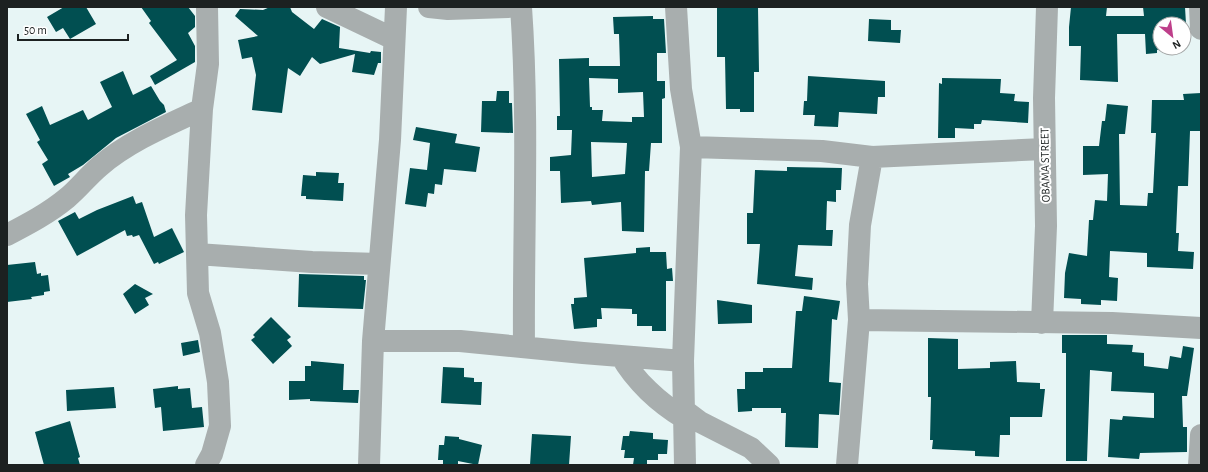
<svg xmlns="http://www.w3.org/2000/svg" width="1208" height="472" font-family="'Alegreya Sans',sans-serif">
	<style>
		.building { fill: #014f51; fill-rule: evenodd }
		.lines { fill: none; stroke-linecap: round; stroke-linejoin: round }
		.minor { stroke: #a8aeae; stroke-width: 22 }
		.labels { text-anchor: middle; stroke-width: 4; stroke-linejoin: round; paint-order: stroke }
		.street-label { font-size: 12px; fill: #1c2121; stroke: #fff }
	</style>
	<rect width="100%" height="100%" fill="#e7f5f5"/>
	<path class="building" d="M64,7h22l10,17 -26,15 -7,-11 -7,4 -9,-15z
		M141,7h47l7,9v11l-7,6 7,13v16l-40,23 -5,-9 27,-16 -28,-37 2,-2z
		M270,7h20l2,5 22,17 8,-10 18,8 -1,21 31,5 1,-2 10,1v11h-3l-4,12 -22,-3 3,-18 -35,10 -8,-7 -12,19 -12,-8 -6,45 -30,-3 4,-35 -4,-18 -10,2 -4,-19 20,-4 -23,-20 5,-7 23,1z
		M717,7h41l1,65h-5v40h-14v-3h-14l-1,-52h-8z
		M1071,7h36l-1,9h38l-1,-9h42l1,17h-26v25l-3,1v3l-11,1 -1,-20h-28l1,48 -38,-2 1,-34h-12v-19z
		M653,16v3h11l2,34h-9v28h8v17l-3,1v44h-11l-2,28h-4l-1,61 -22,-1 -1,-29 -29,3 -1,-4 -30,2 -1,-32h-10v-14l21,-2 1,-25h-15v-14h3l-1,-57 30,-1v8h31l-1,-32h-5l-1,-17zM589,78l29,1v14l25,-1 1,25h-12v5l-30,-1 1,-11h-11v-3h-2zM591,142l36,1 -2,31 -33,3z
		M869,19l22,1v10h10l-1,13 -32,-2z
		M123,71l10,24 18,-9 9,15 4,4 2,7 -50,26 -33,27 -15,9 2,3 -16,9 -12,-22 6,-4 -11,-18 3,-2 -14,-26 16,-8 8,19 33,-15 5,10 24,-13 -12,-25z
		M808,76l77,5v16h-7l-1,17 -38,-2 -1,15 -24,-1 1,-11h-12l1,-14h3z
		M942,78l59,1 -1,14 15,1 -1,7 15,1 -1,21 -46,-3 -1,4h-7v5l-19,-1v10h-17l1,-55 3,1z
		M497,91h12v12h3l1,30 -32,-1 1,-31h14z
		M1201,93v38h-11l-2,55h-10l-2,47h3l-1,18 16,1 -1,17 -46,-2v-14l-37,-2 -1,26 9,1 -1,23 -16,-1v5l-20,-1v-5l-17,-1 1,-25 4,-20 18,3 2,-36h4l2,-20 12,1 1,-27 -25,1v-29h16l3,-25h3l2,-17 21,2 -3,28h-6l1,71 27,1 1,-13h5l3,-60h-5l1,-33h32l-1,-6z
		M416,127l41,7 -2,9 25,4 -4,25 -32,-3 -2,16 -7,-1 -1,10 -6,-1 -2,14 -21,-3 5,-36 17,2 3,-27 -17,-3z
		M787,167l55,1 -1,22h-5v12l-9,-1 -1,29h7l-1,16 -34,-1 -3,31 18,2 -1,12 -55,-6 3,-40h-13v-31h6l2,-43 32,1z
		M316,172l23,1 -1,10h6l-1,18 -37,-2v-3h-5l2,-21 13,1z
		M133,196l3,8 6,-2 12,35 18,-9 12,24 -25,12 -1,-2 -4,2 -15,-29 -6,2 -1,-2 -5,1 -2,-6 -48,26 -19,-35 17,-9 4,7 18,-9z
		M650,247v5h16l1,17 5,-1 1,13h-7v50h-14v-5h-15v-12h-5v-5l-31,-1 1,11h-5v8l-23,2 -3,-25h3v-6l13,-1 -3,-39 52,-5v-5z
		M35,262l2,12 4,-1v3l7,-1 2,16 -6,1v3l-13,2 1,2 -25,3v-37z
		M299,274l65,2v4h2l-3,29 -65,-2z
		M135,284l18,10 -8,4 4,7 -14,9 -12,-20z
		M804,296l36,5 -3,19 -5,-1 -3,63 12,1 -2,32 -20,-1 -1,34 -33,-1 1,-34h-5v-5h-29v3l-14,1 -1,-23h8v-17h18v-4h29l4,-57h6z
		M717,300l35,5v18l-34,1z
		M271,317l20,20 -4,3 5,6 -19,18 -22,-24 4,-3 -2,-2z
		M1062,335h45v9l26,1 -1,7 12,1v13l24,3 2,-13 11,2 2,-12 11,2 -7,48h-5l1,31h4v25l-47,1 -1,6 -31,-2 2,-38 12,1 1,-4 31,2v-25l-43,-2 1,-19 -22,-2 -3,91h-21v-108h-4z
		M928,338l30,1v30l32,-1v-6l26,-1 1,21 23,1v6h5l-3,28h-32v18h-10l-1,22 -24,-1v-5l-43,-2 1,-9h-3l1,-43h-3z
		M198,340l2,12 -17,4 -2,-13z
		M311,361l33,3 -1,26h16l-1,13 -48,-2v-2l-21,1v-19h16v-15h6z
		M443,367l21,1v9l10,1v4h8l-1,23 -40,-2z
		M178,386v3l12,-1 2,20 10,-1 2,20 -41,4 -2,-24 -6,1 -2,-19z
		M114,387l2,21 -49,3 -1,-21z
		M70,421l10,36 -2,1 2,7h-36l-9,-33z
		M630,431l23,2v6l15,1 -1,14h-9v6h-11v5h-14l1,-7h-10l1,-8h-4l2,-14h6z
		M532,434l39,2 -2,29h-39z
		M445,436l14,1v2l23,6 -4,20 -20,-4v4h-15v-5h-5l1,-15h5z"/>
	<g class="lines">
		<path class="minor" d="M327,7l67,32
			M429,7l19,2 60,-2
			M521,7c8,113 2,227 3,340
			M676,7l5,82 10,58 -8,214 2,104
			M1200,7l1,22
			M691,147l131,4 50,6 172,-8
			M7,235c21,-11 42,-22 60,-37 12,-10 21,-22 33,-32 29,-25 68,-41 102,-57
			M197,254l115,8 67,2
			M859,320l253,3 89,5
			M1042,323l4,-97 -2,-128 3,-91
			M373,341h87l123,12 100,8
			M621,356c14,25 38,47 63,62
			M684,410l16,12 51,26 18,17
			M206,465l6,-11 8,-28 -2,-44 -8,-49 -12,-40 -2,-78 6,-106 6,-45 -1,-57
			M369,465l4,-124 17,-201 6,-133
			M847,465l12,-145 -2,-36 3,-59 12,-68
			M1199,465l2,-30"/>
	</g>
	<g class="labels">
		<g class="street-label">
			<text transform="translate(1045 165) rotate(-91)" y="4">OBAMA STREET</text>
		</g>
	</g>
	<rect width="1208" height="472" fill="none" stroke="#1c2121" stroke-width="16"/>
	<g transform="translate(1172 36) rotate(151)"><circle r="19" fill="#ffffff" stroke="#a4a6a6"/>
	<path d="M0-3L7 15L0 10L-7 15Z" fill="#be3f8a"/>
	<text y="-6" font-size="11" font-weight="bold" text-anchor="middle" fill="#1c2121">N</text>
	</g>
	<path d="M18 34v6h110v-6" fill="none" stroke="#1c2121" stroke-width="2"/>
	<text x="24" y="34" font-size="12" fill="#1c2121" stroke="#ffffff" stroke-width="3" paint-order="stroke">50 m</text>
</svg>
